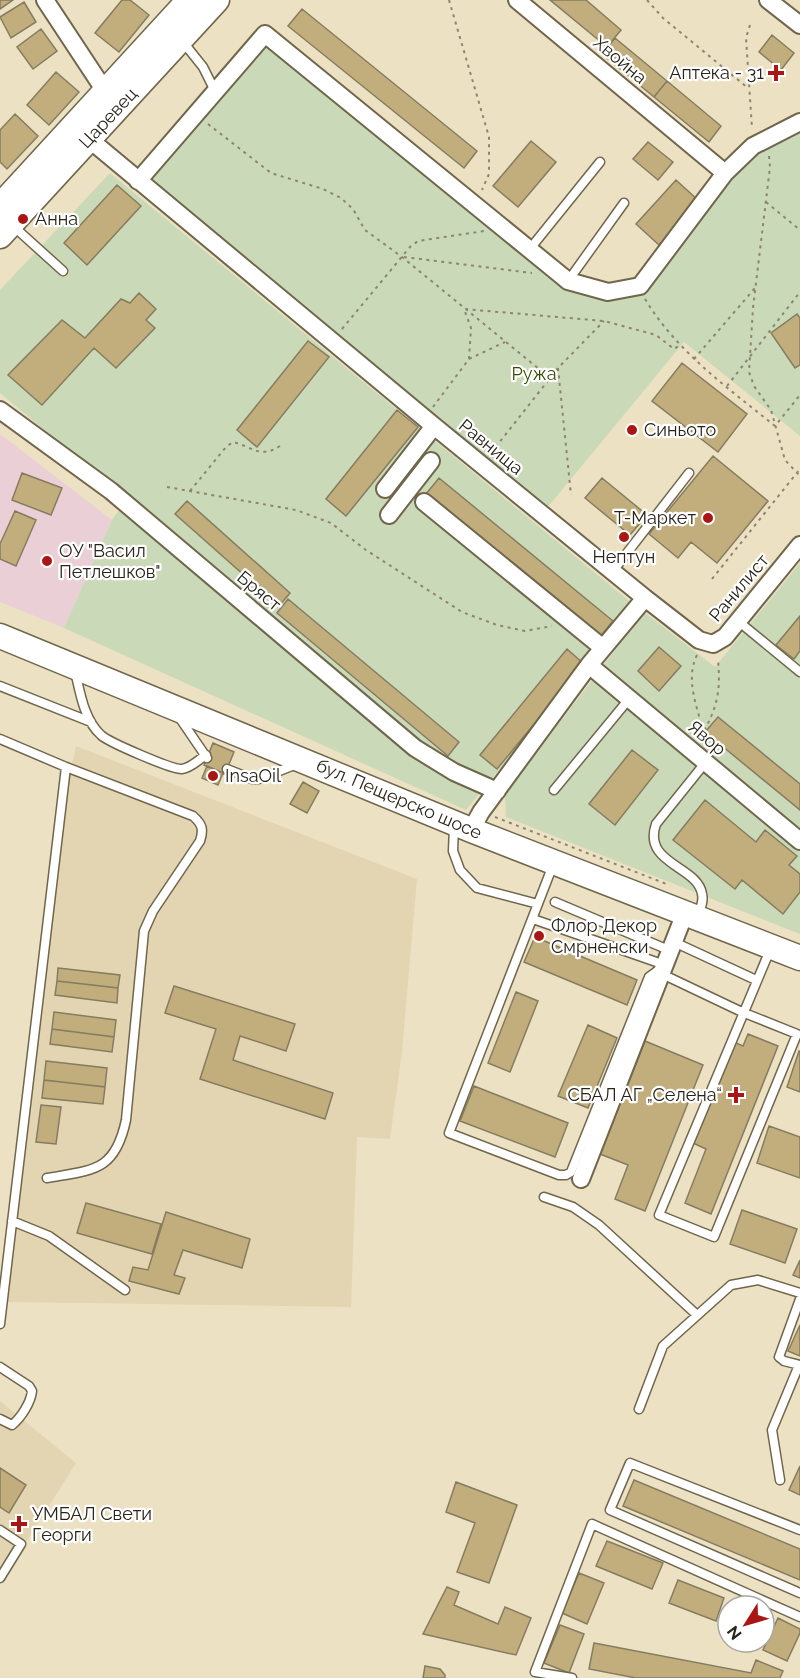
<svg xmlns="http://www.w3.org/2000/svg" width="800" height="1678" font-family="Raleway,sans-serif">
	<style>
		.built { fill: #e3d5b1 }
		.education { fill: #ead0d6 }
		.green { fill: #cad9b8 }
		.building { fill: #c1ae7c; stroke: #867c60; stroke-width: 1.5 }
		.lines { fill: none; stroke-linecap: round; stroke-linejoin: round }
		.service-casing { stroke: #70664b; stroke-width: 11 }
		.minor-casing { stroke: #70664b; stroke-width: 20 }
		.secondary-casing { stroke: #70664b; stroke-width: 27 }
		.path { stroke: #8c8570; stroke-width: 2; stroke-dasharray: 3 4.5; stroke-linecap: butt }
		.service { stroke: #fff; stroke-width: 8 }
		.minor { stroke: #fff; stroke-width: 16 }
		.secondary { stroke: #fff; stroke-width: 24 }
		.poi-dot { fill: #a91614; stroke: #fff; stroke-width: 2 }
		.labels { text-anchor: middle; stroke-width: 4.5; stroke-linejoin: round; paint-order: stroke }
		.street-label { font-size: 18px; fill: #282419; stroke: #fff }
		.poi-label { font-size: 18px; fill: #282419; stroke: #fff; text-anchor: start }
		.park-label { font-size: 18px; fill: #364d00; stroke: #fff }
	</style>
	<rect width="100%" height="100%" fill="#ece1c3"/>
	<path class="built" d="M76,746l341,133 -15,173 -12,87 -33,-2 -6,170 -344,-5 60,-515z
		M0,1401l76,62 -76,121z"/>
	<path class="education" d="M0,434l112,86 -48,108 -64,-26z"/>
	<path class="green" d="M263,43l297,239 85,9 80,-108 31,-33 44,-20v306l-116,-94 -137,166 -398,-332z
		M110,173l524,432 -168,205 -402,-182 48,-108 15,-21 -127,-106v-103z
		M800,563v371l-294,-117 -1,-23 139,-182 71,55z"/>
	<path class="building" d="M0,0h13l-13,9z
		M122,0h8l19,15 -30,37 -24,-19z
		M550,0h36l35,30 -14,17z
		M24,2l12,20 -25,16 -11,-21z
		M302,9l175,142 -13,17 -176,-142z
		M41,29l16,22 -24,18 -16,-22z
		M772,35l22,18 -13,17 -22,-18z
		M615,38l52,43 -13,16 -52,-43z
		M56,72l23,20 -30,33 -22,-20z
		M667,81l54,45 -12,16 -55,-45z
		M15,114l23,22 -31,33 -7,-7v-32z
		M531,141l25,21 -38,45 -25,-21z
		M648,142l25,20 -15,18 -25,-21z
		M676,180l23,21 -40,44 -23,-21z
		M117,185l24,21 -54,59 -23,-22z
		M139,293l17,16 -10,11 9,8 -39,40 -22,-20 -52,57 -34,-30 54,-55 23,18 36,-39 9,4z
		M797,314l3,4v47l-5,3 -24,-35z
		M308,341l21,16 -72,90 -20,-17z
		M682,363l65,51 -29,38 -66,-51z
		M397,410l21,17 -72,89 -20,-17z
		M713,456l55,45 -51,62 -26,-21 -13,16 -29,-24z
		M22,473l40,15 -11,27 -39,-15z
		M439,478l174,143 -14,17 -173,-144z
		M602,478l45,37 -17,20 -45,-37z
		M187,501l103,92 -11,13 -104,-92z
		M15,511l21,9 -20,46 -16,-7v-15z
		M288,599l171,143 -11,14 -171,-143z
		M800,616v35l-6,8 -18,-14z
		M659,647l22,19 -22,25 -21,-20z
		M567,649l17,15 -87,105 -17,-14z
		M718,717l82,67v26l-95,-78z
		M213,743l21,9 -9,22 -21,-9z
		M632,750l26,20 -43,55 -26,-21z
		M207,766l16,7 -5,12 -16,-7z
		M303,782l16,9 -12,22 -17,-9z
		M705,800l51,42 9,-12 32,26 -8,9 11,9v18l-17,22 -41,-34 -7,9 -62,-49z
		M535,937l102,43 -10,25 -103,-43z
		M58,968l62,7 -2,13 -61,-7z
		M57,981l61,7 -1,15 -62,-8z
		M174,986l121,38 -9,27 -46,-15 -7,24 100,33 -8,26 -125,-40 16,-50 -51,-16z
		M516,992l22,9 -28,71 -22,-9z
		M54,1012l62,8 -2,17 -62,-8z
		M588,1025l29,13 -29,70 -30,-12z
		M52,1029l62,8 -2,15 -62,-8z
		M748,1034l30,12 -67,168 -26,-11 21,-54 -13,-6 41,-101 9,4z
		M645,1041l58,24 -58,146 -30,-12 13,-34 -28,-11z
		M799,1051h1v41l-13,-5z
		M46,1061l61,7 -2,19 -61,-7z
		M44,1080l61,7 -2,17 -61,-6z
		M474,1086l94,37 -13,34 -95,-36z
		M41,1105l20,2 -5,37 -20,-2z
		M769,1126l31,11v41l-43,-15z
		M86,1203l75,21 -9,30 -75,-21z
		M742,1210l55,19 -12,34 -55,-19z
		M166,1212l84,27 -8,29 -59,-18 -9,25 11,3 -6,16 -50,-13 4,-14 15,3z
		M800,1260v18l-7,-3z
		M800,1325v31l-12,-5z
		M800,1466v29l-11,-5z
		M0,1468l26,17 -17,28 -9,-6z
		M634,1480l166,69v31l-177,-74z
		M456,1482l61,23 -28,78 -32,-11 18,-49 -29,-11z
		M607,1541l56,22 -11,26 -56,-23z
		M579,1573l25,10 -17,41 -25,-11z
		M678,1580l46,18 -8,23 -47,-18z
		M447,1587l12,5 -5,13 44,19 7,-17 26,11 -15,37 -93,-21z
		M778,1618l22,11v4l-13,28 -24,-11z
		M560,1625l24,9 -15,39 -25,-10z
		M594,1643l157,30 5,-13 27,11 -3,7h-144l-47,-9z
		M425,1666l15,3 5,6v3h-22z"/>
	<g class="lines">
		<g class="service-casing">
			<path id="service" d="M183,42l20,25 12,24
				M12,225l51,46
				M529,250l71,-88
				M568,281l56,-78
				M613,571l76,-98
				M738,621l62,51
				M75,671c5,21 9,49 26,64 7,7 72,35 81,34 9,-1 16,-9 24,-14
				M0,686l91,36
				M179,717l28,41
				M0,739l66,28 127,49c9,8 11,13 7,25l-47,70 -9,20 -18,189c-11,52 -33,50 -79,58
				M227,769l25,10h7l38,-15
				M554,790l75,-91
				M454,826l-1,25 7,19 17,18 61,16
				M553,865l-104,268 110,42h7l5,-3 78,-195 11,-8
				M555,902l116,49
				M697,917c3,-8 7,-15 5,-23 -4,-28 -60,-30 -46,-70l49,-61
				M533,919l132,46
				M674,942l82,38
				M662,974l80,38 55,22 -83,203 -55,-22 111,-265
				M544,1197l29,10 26,18 98,90
				M12,1221l37,15 76,54
				M800,1299l-21,58 5,4 16,4
				M0,1324l66,-557
				M0,1367l29,19 3,5c-1,11 -11,27 -20,34l-12,-6
				M639,1409l24,-63 68,-61 27,-5 42,13
				M780,1480l-8,-50 27,-65
				M0,1530l21,14 -21,34
				M800,1530l-170,-67 -20,47 190,83
				M572,1678l-37,-6 57,-148 208,93"/>
		</g>
		<g class="minor-casing">
			<path id="minor" d="M45,0l60,91
				M517,0l208,173
				M768,0l32,25
				M89,139l345,287 211,172 -56,67 -108,147 -10,18
				M138,181l127,-147 297,242 6,5 40,11 32,-6 85,-113 28,-27 47,-24
				M0,410l111,81 304,257 39,24 43,19
				M385,489l49,-63
				M424,502l179,146
				M389,515l42,-54
				M645,598l54,42 14,4 12,-7 75,-92
				M589,665l211,176
				M581,1179l104,-266"/>
		</g>
		<g class="secondary-casing">
			<path id="secondary" d="M0,206l189,-206
				M0,236l217,-236
				M0,636l471,194 329,128"/>
		</g>
		<path class="path" d="M449,0l40,137v37l-7,16
			M647,0l16,18 85,70
			M750,25l-4,13 6,90
			M208,124l63,49 52,16 18,9 12,11 12,21 37,27 148,121
			M769,156l1,11 -17,141 -4,64 5,14 17,24 14,50 15,16
			M766,202l34,28
			M404,257l128,16
			M645,299c32,53 83,89 130,127l25,-31
			M342,329l68,-82 8,-6 66,-10
			M469,359l2,-31 -7,-19 140,12 52,14 18,14 6,-4
			M694,359l61,-71
			M558,368l13,127
			M727,386l73,-94
			M433,407l36,-48 36,-17
			M491,453l67,-85 46,-47
			M167,487l129,23 35,13 35,27 96,62 35,13 28,6 27,-5
			M190,491l36,-44 7,-5c20,5 27,17 47,4
			M712,579l88,-110
			M697,655c-12,24 0,51 6,76
			M701,737c16,-29 20,-45 17,-77
			M495,817l174,68"/>
		<use href="#service" class="service"/>
		<use href="#minor" class="minor"/>
		<use href="#secondary" class="secondary"/>
	</g>
	<g class="poi-dot">
		<path d="M773 64h6v6h6v6h-6v6h-6v-6h-6v-6h6z"/>
		<circle cx="23" cy="219" r="6"/>
		<circle cx="632" cy="430" r="6"/>
		<circle cx="708" cy="518" r="6"/>
		<circle cx="624" cy="537" r="6"/>
		<circle cx="47" cy="561" r="6"/>
		<circle cx="213" cy="776" r="6"/>
		<circle cx="539" cy="936" r="6"/>
		<path d="M733 1086h6v6h6v6h-6v6h-6v-6h-6v-6h6z"/>
		<path d="M16 1515h6v6h6v6h-6v6h-6v-6h-6v-6h6z"/>
	</g>
	<g class="labels">
		<g class="street-label">
			<text transform="translate(620 60) rotate(40)" y="6">Хвойна</text>
			<text transform="translate(108 118) rotate(-47)" y="6">Царевец</text>
			<text transform="translate(491 447) rotate(39)" y="6">Равнища</text>
			<text transform="translate(739 588) rotate(-50)" y="6">Ранилист</text>
			<text transform="translate(259 591) rotate(40)" y="6">Бряст</text>
			<text transform="translate(707 738) rotate(40)" y="6">Явор</text>
			<text transform="translate(399 799) rotate(23)" y="6">бул. Пещерско шосе</text>
		</g>
		<g class="poi-label">
			<text x="764" y="79" text-anchor="end">Аптека - 31</text>
			<text x="35" y="225">Анна</text>
			<text x="644" y="436">Синьото</text>
			<text x="696" y="524" text-anchor="end">Т-Маркет</text>
			<text x="59" y="557">ОУ "Васил<tspan x="59" dy="21">Петлешков"</tspan></text>
			<text x="624" y="563" text-anchor="middle">Нептун</text>
			<text x="225" y="782">InsaOil</text>
			<text x="551" y="932">Флор Декор<tspan x="551" dy="21">Смрненски</tspan></text>
			<text x="722" y="1101" text-anchor="end">СБАЛ АГ „Селена“</text>
			<text x="32" y="1520">УМБАЛ Свети<tspan x="32" dy="21">Георги</tspan></text>
		</g>
		<g class="park-label">
			<text x="534" y="380">Ружа</text>
		</g>
	</g>
	<g transform="translate(746 1624) rotate(233)"><circle r="28" fill="#ffffff" stroke="#a9a7a3" stroke-width="1.5"/>
	<path d="M0-4.5L10 22L0 15L-10 22Z" fill="#a91614"/>
	<text y="-9" font-size="16" font-weight="bold" text-anchor="middle" fill="#282419">N</text>
	</g>
</svg>
